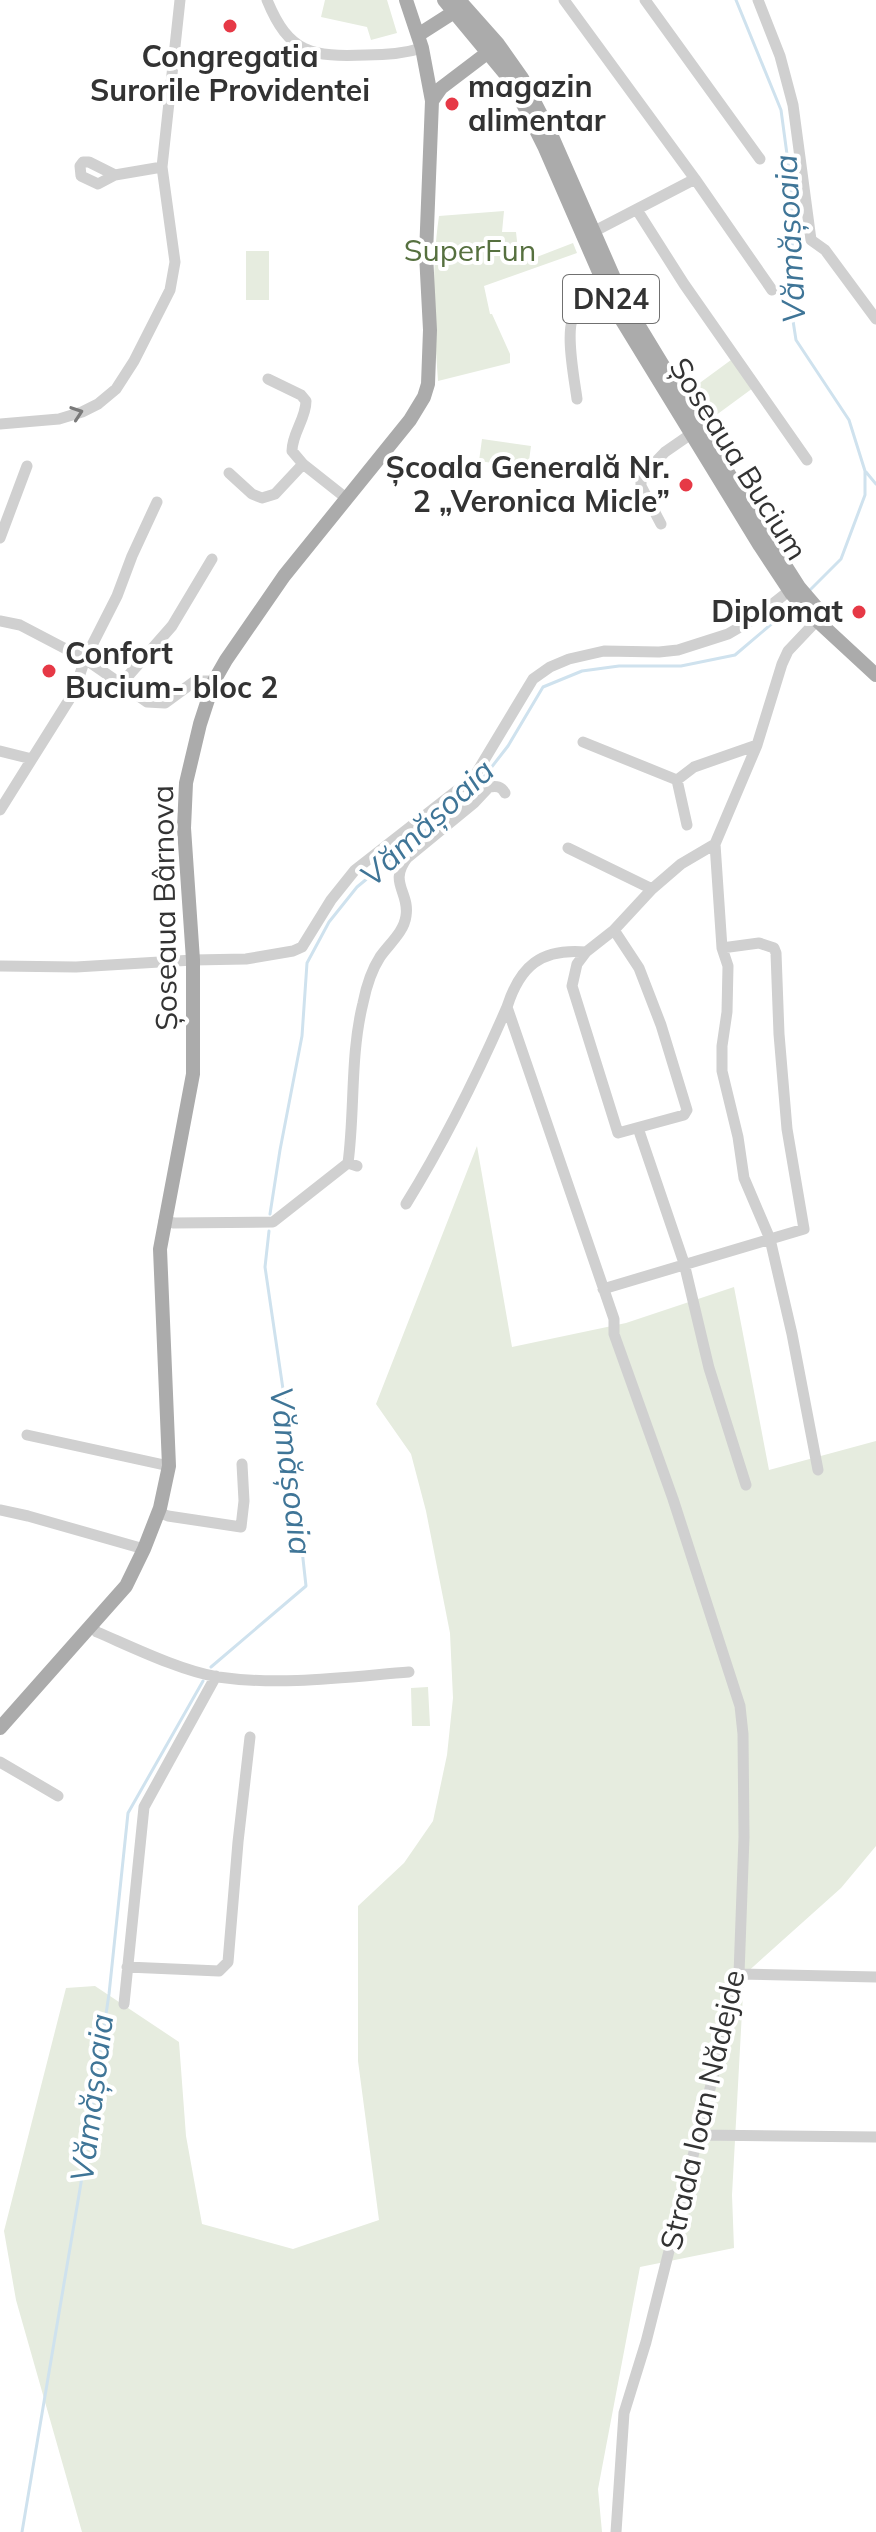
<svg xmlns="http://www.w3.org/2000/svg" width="876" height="2532" font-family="Mulish,sans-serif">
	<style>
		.green { fill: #e6ecdf }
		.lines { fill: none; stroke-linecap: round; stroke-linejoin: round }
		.stream { stroke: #cfe2ee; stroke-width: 3 }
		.minor { stroke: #d0d0d0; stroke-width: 11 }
		.major { stroke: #ababab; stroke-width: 14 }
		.oneway { stroke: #7a7a7a }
		.poi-dot { fill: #e63946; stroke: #fff; stroke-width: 3 }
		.labels { text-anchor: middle; stroke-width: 8; stroke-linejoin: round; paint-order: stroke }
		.shield { fill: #fff; stroke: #707070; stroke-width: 2 }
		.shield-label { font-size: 28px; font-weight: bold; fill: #333 }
		.poi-label { font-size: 30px; font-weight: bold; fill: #333; stroke: #fff; text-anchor: start }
		.park-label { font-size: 30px; fill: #56703f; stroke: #fff }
		.street-label { font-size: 30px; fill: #333; stroke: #fff }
		.water-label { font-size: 32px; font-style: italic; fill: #3f7597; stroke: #fff }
	</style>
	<rect width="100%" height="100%" fill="#fff"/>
	<path class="green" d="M325,0h62l10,33 -26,7 -4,-13 -46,-10z
		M504,211l-2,21h14l2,18 8,-1 3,11 44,-17 4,10 -93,33 6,28h2l18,40v9l-72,18c-4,-56 -7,-110 1,-165z
		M246,251h23v49h-23z
		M731,360l22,28 -49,36 -18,-31z
		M482,439l49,7 -3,22 -49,-7z
		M477,1146l35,201 114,-24 108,-36 35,183 107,-29v405l-35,42 -97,87 -12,220 2,53 -94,19 -42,222 4,43h-520l-66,-232 -12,-69 62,-243 29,-2 84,56 7,94 16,88 91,25 86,-29 -21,-159v-155l46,-43 29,-42 14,-66 6,-57 -3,-65 -24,-122 -15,-57 -35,-50z
		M428,1687l2,39h-18l-1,-38z"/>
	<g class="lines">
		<path class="stream" d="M736,0l45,110 10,74 2,51 -4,60 7,45 53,80 16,51v24l-24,64 -32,32
			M866,472l10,12
			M270,1214l10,-64 22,-114 5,-73 22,-41 28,-35 116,-96 35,-45 35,-59 39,-16 37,-5h62l54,-11 60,-51
			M211,1667l95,-81 -18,-163 -23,-156 4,-36
			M22,2532l59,-349 28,-189 19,-181 75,-132"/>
		<path class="minor" d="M267,0c22,54 45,57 99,55 20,0 37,-1 56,-7
			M564,0l131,179 77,111
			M645,0l115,159
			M758,0l22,56 13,49 18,135 14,10 51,69
			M115,175l-26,-13h-6l-3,4 1,10 17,8 17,-9 47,-8
			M637,210l47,74 123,176
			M589,234l106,-55
			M268,379l33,16 5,6c0,18 -14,32 -14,50l11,13 43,34
			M577,399c-2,-17 -15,-79 1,-87 10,-6 24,3 37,-3
			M0,424l59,-5 23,-7 16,-8 18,-15 18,-28 36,-71 5,-28 -13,-95 18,-167
			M229,473l23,21 10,4 13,-4 28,-30
			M661,524l-20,-38v-9l24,-25 26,-18
			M0,538l27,-72
			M0,621l20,4 65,34 62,43 18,1 30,-22h19
			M121,684l51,-58 40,-67
			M583,742l94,38 17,-13 63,-22
			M0,751l32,8
			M677,780l10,45
			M0,810l74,-118 11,-33 32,-63 15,-40 25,-54
			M715,844l7,104 6,18 -1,46 -5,34v25l16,66 6,41 26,61 22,95 26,136
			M568,848l84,41
			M614,930l25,38 22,57 26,85 -3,5 -66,18 -46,-147 5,-22 9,-12 28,-22 38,-41 29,-25 34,-20 42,-99 25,-81 6,-13 35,-37
			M586,952c-45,-4 -66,14 -79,55l107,312v15l59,165 67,207 3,28 1,103 -5,137 -93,368 -22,71 -8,119
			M0,966l76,1 117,-7 53,-1 47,-8 9,-4 29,-47 24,-30 119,-93 59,-98 17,-12 19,-8 35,-8 55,1 19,-2 50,-16 24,-14 42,-33
			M638,1128l46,135 25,105 37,117
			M348,1163c7,-52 2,-108 15,-160 3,-15 8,-32 17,-46 9,-13 24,-25 26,-41 4,-24 -18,-33 1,-58l67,-55 15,-16c8,-1 12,-1 16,6
			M406,1204c39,-63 71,-128 101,-197
			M164,1221l10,2 99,-1 75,-59 9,3
			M603,1289l201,-60 -17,-100 -8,-95 -3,-81 -2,-5 -15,-5 -37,5
			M27,1435l142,31
			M0,1510l28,6 116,33
			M158,1512l10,4 73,11 3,-26 -2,-37
			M92,1627l5,5c35,15 84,39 121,45 62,9 129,0 191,-5
			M0,1762l58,34
			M127,1967l92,4 9,-9 10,-120 12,-105
			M739,1974l137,3
			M124,2004l20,-197 72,-131
			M698,2135l178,2"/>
		<path class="major" d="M444,0l68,82 32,64 71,163 145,237 31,47 19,21 66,61
			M459,0l39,44 24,34 29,56 74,169 144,237 30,47 18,21
			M418,35l36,-23
			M432,101l9,-13 54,-41
			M0,1728l126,-142 18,-37 16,-41 9,-42 -9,-217 33,-175v-114l-9,-132 2,-45 14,-59 14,-43 12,-21 58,-84 126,-156 14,-23 4,-13 2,-54 -4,-76 6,-153 -10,-53 -16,-48"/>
	</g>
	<defs><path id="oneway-chevron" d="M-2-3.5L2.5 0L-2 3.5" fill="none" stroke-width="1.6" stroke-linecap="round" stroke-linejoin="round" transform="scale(2)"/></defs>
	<use class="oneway" href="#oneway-chevron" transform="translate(77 413) rotate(-19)"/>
	<g class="poi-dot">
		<circle cx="230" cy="26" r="8"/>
		<circle cx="452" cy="104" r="8"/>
		<circle cx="686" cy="485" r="8"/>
		<circle cx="859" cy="612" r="8"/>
		<circle cx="49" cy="671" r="8"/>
	</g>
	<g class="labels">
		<rect class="shield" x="563" y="275" width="96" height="48" rx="6"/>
		<g class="shield-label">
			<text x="611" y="309">DN24</text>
		</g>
		<g class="poi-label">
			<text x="230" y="67" text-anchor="middle">Congregatia<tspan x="230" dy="34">Surorile Providentei</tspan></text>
			<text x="468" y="97">magazin<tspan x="468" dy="34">alimentar</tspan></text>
			<text x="670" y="478" text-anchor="end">Școala Generală Nr.<tspan x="670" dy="34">2 „Veronica Micle”</tspan></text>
			<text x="843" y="622" text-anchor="end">Diplomat</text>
			<text x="65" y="664">Confort<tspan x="65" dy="34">Bucium- bloc 2</tspan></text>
		</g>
		<g class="park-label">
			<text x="470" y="261">SuperFun</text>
		</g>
		<g class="street-label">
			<text transform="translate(738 459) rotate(58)" y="10">Șoseaua Bucium</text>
			<text transform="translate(165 908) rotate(-91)" y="10">Șoseaua Bârnova</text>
			<text transform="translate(703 2110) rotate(-77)" y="10">Strada Ioan Nădejde</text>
		</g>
		<g class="water-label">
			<text transform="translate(790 239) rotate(-93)" y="11">Vămășoaia</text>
			<text transform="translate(427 823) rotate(-43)" y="11">Vămășoaia</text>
			<text transform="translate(291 1471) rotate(83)" y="11">Vămășoaia</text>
			<text transform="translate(92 2098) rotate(-83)" y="11">Vămășoaia</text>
		</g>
	</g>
</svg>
